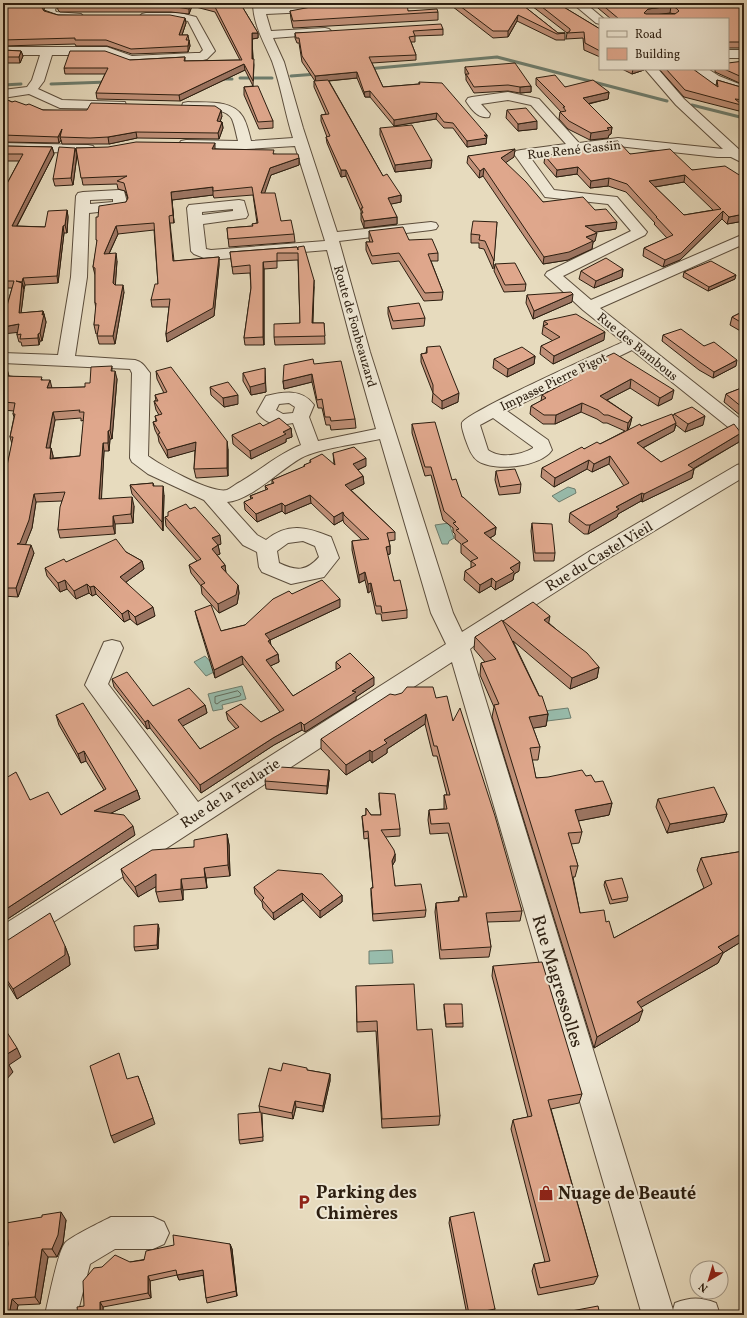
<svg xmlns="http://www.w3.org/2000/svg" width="747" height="1318" font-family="Vollkorn,serif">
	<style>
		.water { fill: #98bcac; stroke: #6d7d6e }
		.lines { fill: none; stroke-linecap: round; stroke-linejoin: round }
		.shore { stroke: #626d5e; stroke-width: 1 }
		.stream { stroke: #6d7d6e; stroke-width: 3 }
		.minor-casing { stroke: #5b4d3c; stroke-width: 2 }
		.minor { fill: #efe8d5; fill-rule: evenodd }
		.wall { fill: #c09078; stroke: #2c1e10; fill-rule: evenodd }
		.shaded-wall { fill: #9c7562; stroke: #2c1e10 }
		.building { fill: #dfa78c; stroke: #2c1e10; fill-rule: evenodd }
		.labels { text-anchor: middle; stroke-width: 4; stroke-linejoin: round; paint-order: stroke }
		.far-street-label { font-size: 13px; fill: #2c1e10; stroke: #efe8d5 }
		.street-label { font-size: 15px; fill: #2c1e10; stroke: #efe8d5 }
		.near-street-label { font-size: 18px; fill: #2c1e10; stroke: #efe8d5 }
		.near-poi-label { font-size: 18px; font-weight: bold; fill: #2c1e10; stroke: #efe8d5; text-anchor: start }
	</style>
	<rect width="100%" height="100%" fill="#e7dbbe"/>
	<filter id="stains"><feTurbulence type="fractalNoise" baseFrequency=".005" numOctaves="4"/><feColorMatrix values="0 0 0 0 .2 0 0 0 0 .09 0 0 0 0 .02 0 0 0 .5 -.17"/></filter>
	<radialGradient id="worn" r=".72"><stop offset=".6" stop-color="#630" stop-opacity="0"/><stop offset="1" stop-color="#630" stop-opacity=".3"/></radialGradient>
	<path class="water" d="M568,487l7,2 1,4 -17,9 -7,-6z
		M449,523l5,15 -5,3 -1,3h-6l-7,-19z
		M205,656l13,14 -12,6 -12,-14z
		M242,686l4,13 -24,6 1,4 -10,2 -5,-17z
		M568,708l3,10 -24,3 -3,-10z
		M392,950l1,13 -24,1v-13z"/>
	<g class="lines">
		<path class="shore" d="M238,691l3,3 -1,2 -19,5 -4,3 -2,-1v-6z"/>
		<path class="stream" d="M367,69l130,-12 170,44
			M291,76l26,-2
			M240,78h32
			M219,79h13
			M51,84l57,-2
			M3,85l18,-1
			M692,105l52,13"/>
		<g class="minor-casing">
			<path id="minor" d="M46,3h12l-3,7 1,2 25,2 2,2 -2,2 -4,1 -29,-2 -5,-7z
				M253,3h12v4l65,-2 6,3 -6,3 -64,3 5,17 54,-3 4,1 2,2 -2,2 -4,1 -52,4 11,24 19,66 34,104 94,-10 5,1 2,3 -2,3 -5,1 -92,11 31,111 83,261 9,19 128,-81 147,-86 7,-2v14l-140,84 -122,78 -12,10 203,661 2,-7c15,-6 26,-6 41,0l4,12h-78l-190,-653 -440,287 -9,3v-27l176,-111 -94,-129 19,-43 8,-2 8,2 3,6 -15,36 90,118 248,-158 -15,-31 -51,-174c-22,5 -60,9 -79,19 -20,11 -51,43 -74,44l30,33 9,5c22,-18 41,-13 65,-3l8,21 -15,19 -33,7 -29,-12 -3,-5 -2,-15 -14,-7 -39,-45 -56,-26 -16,-12 -2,-4 2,-85 -2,-4 -127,-6v-10l55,2 13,-78 5,-81 2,-3 5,-1 36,-2 5,1 4,15 -2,3 -37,4 -2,64 -12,79 60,4c8,2 10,7 15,13l-2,83c14,10 63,38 79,34 4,-2 9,-6 13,-8 21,-12 38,-28 61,-37l-8,-22c-13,3 -27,2 -36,-11l9,-16c17,-4 36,-8 48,9l-5,12 9,24 58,-12 -22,-77 -27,-102 -118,10 -15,-6 -3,-3 -4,-43 2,-3 50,-5 5,1 4,14 -2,3 -43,6 3,25 5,1 114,-9 -30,-95 -49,3 -60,-1 -5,-1 -2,-3 2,-3 5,-1 52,1c-2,-7 -3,-15 -6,-22 -9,-15 -35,-7 -49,-10l-1,-3 1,-3 5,-1c17,1 45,-3 55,15 4,7 6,16 8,24l42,-3c-8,-25 -12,-52 -21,-77 -8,-19 -19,-37 -19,-58zM113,199v3l-23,2v-4zM233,209v2l-31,4v-3zM289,403l6,4 -2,6 -10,1 -7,-4 3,-6zM303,541l12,5 4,11c-13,15 -23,14 -40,6l-2,-12 11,-8z
				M572,3h13l19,16h-4v5l-4,-1z
				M146,13h34l16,4 19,34 -8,8 -4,1 -72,4 -25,-9h-54l-8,26 -6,8 24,11 63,2 1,3 -1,3 -5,1 -60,-1 -31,-14 -26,4v-8l24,-3 5,-7 8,-25h-37v-8h104l25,9 63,-3h5l3,-3 -15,-29 -8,-2 -38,-1 -2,-2 2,-2z
				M728,50h16v8h-16z
				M645,69h13l26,30 60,55v6l-5,1 -8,-4h-14l-99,-11 -88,11 24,33 63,7 30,35 -2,3 -82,41 28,24 153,-66v10l-144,64 144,114v15l-6,-2 -106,-85 -125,61 41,29 4,10c-11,17 -57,22 -74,11 -7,-5 -10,-15 -13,-23 -1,-4 -4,-11 -3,-15 3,-10 141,-72 161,-81l-40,-32 -38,-35 2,-3 84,-41 -23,-27 -63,-7 -31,-43 2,-3 5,-1 45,-6 -35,-39 -23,-5 -27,4 9,10 -1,3c-11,2 -18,-8 -23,-16l2,-3 4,-1 36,-5 31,7 40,44 39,-5 105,11 -47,-44zM493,418l40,29v1c-12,7 -33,11 -45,2l-8,-25z
				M695,69h13l11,7 25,10v8c-16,-4 -39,-11 -49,-25z
				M3,143l85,2 5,1 2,3 -2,3 -5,1 -85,-2z
				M111,1217h42l11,5 5,11 -5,11 -11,5h-38l-25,15 -13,51h-32c3,-13 13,-64 20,-72 5,-6 38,-22 46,-26z"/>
		</g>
		<use href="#minor" class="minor"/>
	</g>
	<path class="wall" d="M3,3h42l-1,7 14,5 127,3 1,5 -4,12h6l2,11 -2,6 -56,2 -25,-8h-31l-1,-2 -72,2z
		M57,3h183l18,30v5l-6,1 1,20 1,6 -1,21 20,35v7l-14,1 -15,-34v-8l9,-1 -8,-16 -65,31 -83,-2 -1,-6 9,-19h-40l-1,-6 66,-8 55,-3v4l55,-1 -25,-48 -23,-6 -3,8 -18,-2h-111l-2,-2 -1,-5z
		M448,3h72l38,30h7v7h-9l-39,-19 -9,16 -15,1z
		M528,3h29l43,26v28l-16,-7 -1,-12 -17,1 1,-6z
		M592,3h152v45h-16v-29h-117zM670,13l5,1h-19z
		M290,11h118l30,1v8l-145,8 -2,-9z
		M443,29v6l-28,1v6h-4l5,13v5l-44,3 11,24 36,-3v-2l68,53 -1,9 -19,3 -14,-19h-9l-8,-9 -42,7 -24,-29h-5l-8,-19 -28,3 54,95 18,19v7l-11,2 7,13v7l-33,4 -3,-8v-9l-15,-35 -5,1 -14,-34 -1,-6h1l-6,-16v-6l5,-1 -12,-27v-6h1l-13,-19 -3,-19h-2l-2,-5v-5z
		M3,50l18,1 2,5 -3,7h-17z
		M744,61v24l-29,-13v-3h13z
		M465,67l66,19v6l-11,1 -12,-2 -34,2 -8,-13v-4l-1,-3z
		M622,69h22v1l-12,4z
		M659,69h28l29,17 1,-6 27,8v19h-4l-1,4 -55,-14z
		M536,78l29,9 44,5 -1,7 -19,5 23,23 -1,7 -2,1 -1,3 -18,2 -22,-11 -9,-10 1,-7h1l-25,-27z
		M3,98l9,4 31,8 179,6 -2,5 2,1 1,6 -4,11 -82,-1 -28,6h-47l-1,-4 -2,3 -56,-1z
		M507,110l30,19 -19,2 -12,-13z
		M380,128l51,40 -36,4 -15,-37z
		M607,142l23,12 62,16 52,8v43l-17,3 -5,-5 -42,41 -17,7 -20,-11 1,-8 23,-10 -13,-14 1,-1 -29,-31 -18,-6 -18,2 -13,-14 -21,3 -12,-14 1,-7 62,-10zM684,182l29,28 -29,5 -29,-28z
		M3,146l49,1 2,7 -37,72 28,1 22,-17 1,7 -1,16h-3l-6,50 -33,2 -1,4 -3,24 22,-2 1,3 2,8 -4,19h-2l-1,4 -17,1 -1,-4h-2l-2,-7v-3l-12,-19 7,-25h-9v-97l16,-30h-16z
		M76,148l139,1 59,5 25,4v7l-28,10 -7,18 17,28 13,13 1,8 -66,5 -2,-19 26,-2 -1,-2 5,-1 -4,-28 -39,3 -1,-3 -41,5 2,23h-4l4,38 45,-4v8l-5,51 -47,26 -1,-8 3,-27h-17l-1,-7 7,-16 -4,-54 -36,4 -9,20 8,7 -2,24 9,7 -9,52h-16l-2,-8 1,-2h-2l-2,-9 2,-16 -1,-6v-28l-2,-8 4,-23 1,-27 28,-15 2,-3 -3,-8 -7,-2 -1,-5 -34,1z
		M77,155l-4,30 -18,1 -2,-7z
		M468,156l46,1 -9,5 38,40 52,8 21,19 -21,3v9l-2,1 -1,7 -24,11 -25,4 -60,-88 -4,2 -12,-15z
		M497,222l-4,47 -9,-20 -5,-1v-5h-8v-9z
		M369,231l40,9 29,13v8h-7l12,31 -1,8 -18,1 -25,-40 -27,3 -6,-14v-8h4l-1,-3z
		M297,247l17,40 -1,36h11l1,21 -50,1 -1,-8 26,-14 -2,-63 -21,1v7l-13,1v76h-19l-1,-7 7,-50 -1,-15 -17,1 -3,-22z
		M495,264l31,20 -1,7 -21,1 -10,-21z
		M623,269l-1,8 -28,11 -15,-9 2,-8z
		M684,272l51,7 -27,12 -25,-14z
		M527,295l45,7 -39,17 -7,-16z
		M388,307l37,11 -1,8 -32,3 -4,-15z
		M744,311v22l-14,-8 2,-8z
		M544,321l60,19 -51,24 -13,-10 1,-8 12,-5 -11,-7z
		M663,335l41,11 32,20 -23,12 -14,-8 -37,-29z
		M427,347l31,55 -16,7 -10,-7 1,-9 -12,-31v-8l5,-1z
		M535,356l-1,8 -27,13 -14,-9 1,-9z
		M601,359l71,40 -14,7 -28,-18 -23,12 25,17 -2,8 -2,5 45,-14 1,-2 29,11 -18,7 -9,-7 -2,6 -31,17 18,14 80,-29 -2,9 -45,27 -2,9 -50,24 -1,-1 -23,13 -1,3 -29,17h-4l-15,-12 1,-9 54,-27 -15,-22 -17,8 -5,-3 -33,18 -13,-10 1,-9 42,-19 16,-5 25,-13 -18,-8h-4l-6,-4 -16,-7 -26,12h-12l-13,-10 1,-8 10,-5 1,-6 29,-15v-3l29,-13z
		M314,364l41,55 1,9 -25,2 -1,-5h-4l-4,-17h-4l-6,-26 -28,7 -1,-8z
		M112,366v5l5,8 -5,60h-2l-1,12h-5l-3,48 33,7 -1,17 -18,1v10l-55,4 -2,-8 4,-29 -26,1 -4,26 -7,17 9,8 -16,44 -15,-1v-111l9,-41 -2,-7 4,-20 -1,-3 1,-3 -11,-1v-41h4l2,7 34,4 9,8 33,-1zM81,418v3l3,-1 -4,36 -27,2v-2l-2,-8h-1l5,-28z
		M156,371l72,78v27l-32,2 -2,-9 1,-19 -27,8 -9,-16 -1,-6 -3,-6 -2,-8 3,-1 -1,-5 4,-1 -3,-5 -2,-9h2l-1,-6 9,-2 -7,-14z
		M243,373l22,3 1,16 -15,3 -8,-14z
		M210,387l28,17 -14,3 -13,-12z
		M744,387v28l-3,1 -17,-14 2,-8z
		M412,424l40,56 10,17 34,30 -1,8 -5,3 29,33 -5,3 -1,6 -18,10 -4,-4 -12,7 -15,-13 1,-9 6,-3v-6l-10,-9v-9l-6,-5v-5l-2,-2v-4l-10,-8 -12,-45 -6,1 -13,-43z
		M263,426l28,2 1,9 -6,2v3l-35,17 -18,-15 -1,-9z
		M333,453l33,13 -8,4 5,6 1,8 -13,6 44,42v8l-6,1 1,5v8l-3,1 7,26 13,29v8l-25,3 -1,-7h-5l-5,-23 -3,2 -3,-13 -6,3 -7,-33v-9l10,-1 -18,-17 -1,-3 -9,5 -23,-22 -26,11 -3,-3 -25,11 -12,-12 -1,-8 7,-3 -1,-3 16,-6 -1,-4 7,-2v-4l32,-13v-2l6,-2v-3l24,4z
		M496,471l25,13 -1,9 -21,2 -4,-15z
		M153,483l1,3 10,9 -1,36 -31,-37 -2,-9z
		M165,517l56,27 -3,1 2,9 -3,1 8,10 1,8 12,12 1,8 -2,11 -18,9 -17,-19 -1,-8 -10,-13 -2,-8 8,-4 -31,-35z
		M532,523l23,30 -1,8h-20l-3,-30z
		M126,552l16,9 2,8 -18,13 29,34 -18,9 -7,-6 -6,3 -28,-28 -4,2 -3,-3 -13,6 -9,-10 -7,3 -13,-16 -2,-8 21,-6z
		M292,594l48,13 -70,33 1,5 7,9 1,8 -9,4 23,30 44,-26 -1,-1v-7l38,23 -18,12v3l-51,32 -3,-2 -28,15 -73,48 -51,-65 -3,1 -33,-42 -2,-8 41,27 52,-1 2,8 -25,13 18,23 36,-20 -8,-9 -2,-8 35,10 19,-10 -37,-48 -28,14 -18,-59 -2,-8 26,20 24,-6z
		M503,621l46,2 50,44 -2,11 -27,11 -57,-48 35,73 -2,12 -13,2 7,19 -2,13h-6l4,18 50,-2 9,6 17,21 -3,12 -31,6 4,11 -3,11 -8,1 7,22 -3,11h-2l7,36 26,9 8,16 90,-50 -7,-18 4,-12 43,-7v89l-21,13 -5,10 -77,44 -2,14 -45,27 -102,-331 2,-10 -14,-32 1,-12 4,-1 -11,-13 1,-12z
		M436,698l17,23 69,190 -2,10 -33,1 4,25 -2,10 -49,2 -5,-47 1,-9 22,-2 1,-4h5l-16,-64 -18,1 -2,-14 1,-10 15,-1v-14h3l-10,-39h-4l-8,-32 -38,25v4l-15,10 -2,-3 -24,15 -25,-26v-10z
		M56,715l81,75 3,9 -29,14 24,22 -132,87 3,-144 24,22 31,15 43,-25 -18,-29 -5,2 -22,-38z
		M329,770v9l-2,15 -61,-5 -1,-8z
		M379,793l21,36v7l-15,1 10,17v7l-3,5 3,20 31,24 -1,7 -52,4 -2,-26v-7h2l-5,-50 -4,1 -2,-23 4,-1v-7l5,7h10l-2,-15z
		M658,799l69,15 -3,8 -57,11 -11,-26z
		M227,834l2,11 1,31 -24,2 1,10 -24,2v10l-24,2 -3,-10v-6l-18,11 -14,-17 -3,-11 73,-22z
		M605,881l23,16 -1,4 -17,3 -6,-19z
		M254,887l88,8v7l-22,16 -17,-18 -29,20 -11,-12 -1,-6 -7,-8z
		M159,928l-1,21 -23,2 -1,-4z
		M3,942l62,4 4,11 1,8 -53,34 -14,-23z
		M493,966l89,128 -3,9 -28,6 47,167 -4,8 -56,11 -6,-24 2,-7 11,-2 -34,-133 2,-9 15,-3 -36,-141z
		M356,986l61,44 23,86 -1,9 -57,3 -6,-97 -19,1z
		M444,1004l19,19v4h-17l-2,-19z
		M307,1070l23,4v7l-7,31 -27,-5 -3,12 -31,-6 1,28 -23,3 -1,-4 21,-28 -1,-6 22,-35z
		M450,1217l45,92 -2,5 -5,1h-21l-18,-92z
		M66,1220l-3,23 -6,14h-9l-8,47 -22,1 -2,10 -13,-39z
		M230,1244l2,5 5,47 -30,7 -1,-5 -3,-23 -24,5 -2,-5 -27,6 1,17 -48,9v8h-25l6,-9 46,-44z"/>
	<path class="shaded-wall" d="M43,3h2l-2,11 -1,-6z
		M191,3h1v3l-3,8v-5z
		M671,6l-1,7 -23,3 -3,-3 4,-4z
		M518,15l-1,6 -9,16v-6z
		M185,18l1,5 -6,18 -1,-6z
		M252,33h6v5l-6,1 1,26z
		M189,40l1,6 -2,6v-6z
		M21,51l2,5 -3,7 -1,-6z
		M244,64l1,6 -65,31 -1,-6z
		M633,69h11v1l-12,4z
		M357,72v6l-41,4 -1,-6z
		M531,86v6l-11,1v-6z
		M370,91v6h-5l-1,-5z
		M609,92l-1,7 -26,6 1,-7z
		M221,110l1,6 -4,12 -1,-7z
		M437,113l-1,6 -42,7v-6z
		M537,121v8l-19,2v-7z
		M222,122l1,6 -4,11 -1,-6z
		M612,127l-1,7 -2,1 -1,3 -18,2 1,-7 16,-5z
		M62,129l-2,8 1,3 -2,3 -1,-6z
		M136,132l1,6 -28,6 -1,-7z
		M484,135h3l-1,9 -19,3v-6z
		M215,143v7l-3,-1z
		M52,147l2,7 -41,79 -1,-7z
		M75,148l2,7 -4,30 -2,-7z
		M515,149l-1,8 -13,9v-8z
		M299,158v7l-28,10 -9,26 -1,-8 9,-25z
		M432,160l-1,8 -36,4v-7z
		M578,167l-1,7 -21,3 1,-7z
		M484,168l-1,8 -4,2 1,-7z
		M341,170h5v6l-5,1z
		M685,175l-1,7 -36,6 1,-7z
		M609,178l-1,8 -18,2 1,-7z
		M213,187v8l-41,5 2,23 -3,-31z
		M401,195v7l-14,3 1,-7z
		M67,210l1,7 -1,16 -2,-8z
		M723,211l-1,8 -42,41 -17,7 2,-7z
		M744,214v7l-17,3 2,-7z
		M397,217v7l-33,4v-7z
		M617,222l-1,7 -32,5 1,-8z
		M63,226l1,7 -6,50 -1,-7z
		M116,226l2,8 -13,28 -1,-8z
		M597,233l-2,8 -2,1 -1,7 -24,11 -25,4 1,-7 42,-20z
		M116,253l1,8 -2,30 -2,-8z
		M219,257v8l-5,51 -47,26 -1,-8z
		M263,262l1,7v76l-1,-8z
		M623,269l-1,8 -28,11 2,-7z
		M736,275l-1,4 -27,12 1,-4z
		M23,278l2,7 -1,4 -2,-7z
		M314,280v7l-2,44v-8z
		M22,283l2,7 -4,31 -1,-8z
		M123,285l1,7 -9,52 -2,-8z
		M573,294l-1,8 -39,17 1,-8z
		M43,311l3,11 -4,19 -2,-8z
		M19,324l2,8 -18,2v-7z
		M605,332l-1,8 -51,24 1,-8z
		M38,334l2,7 -1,4 -1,-7z
		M535,356l-1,8 -27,13 1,-8z
		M737,360l-1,6 -23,12 1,-6z
		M265,368l1,24 -15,3 -1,-8z
		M7,369l2,9 -5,-2z
		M115,371l2,8 -5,60 -2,-9z
		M312,374v8l-28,7 -1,-8z
		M631,379l-1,9 -31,16 1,-8z
		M50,380l2,8h-5z
		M674,390l-2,9 -14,7 2,-8z
		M459,393l-1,9 -16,7v-8z
		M238,395v9l-14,3 -1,-9z
		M582,403l-1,9 -26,12 1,-9z
		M744,407v8l-3,1 2,-8z
		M53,412l2,8 -7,37 -2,-9z
		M705,416l-2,9 -18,7 3,-8z
		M632,417l-2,8 -3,7 1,-9z
		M676,423l-2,8 -39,21 2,-9z
		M291,428l1,9 -6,2v3l-35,17 -1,-8 33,-19z
		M108,431l2,8 -1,12 -1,-8z
		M741,433l-2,9 -48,28 3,-1 -2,9 -50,24 2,-8 44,-29z
		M227,441l1,8v27l-1,-8z
		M196,442l1,8 -29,8 -1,-8z
		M103,443l1,8 -3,57 -2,-9z
		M51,448l2,8 -1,11 -2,-8z
		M610,456l-1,8 -17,8 2,-8z
		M366,458v8l-13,6v-8z
		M589,460l-2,9 -33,18 1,-9z
		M363,476l1,8 -19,9v-8z
		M163,486l1,9 -1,36 -1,-9z
		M642,493l-1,8 -23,13 -1,3 -29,17 2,-9 26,-18z
		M34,494l2,8 -4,26 -9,23 -6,-7z
		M310,495l1,8 -26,11v-8z
		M132,497l2,9 -1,17 -2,-9z
		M282,503v8l-25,11 -1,-8z
		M343,512v8l-9,5v-8z
		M113,516l2,8v10l-2,-8z
		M496,527l-1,8 -12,7 1,-9z
		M220,535l1,9 -8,3 -1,-9z
		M31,545l3,8 -16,44 -2,-9z
		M218,545l2,9 -7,3 -1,-8z
		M390,546v8l-5,1 1,-8z
		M7,548l-4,11v-10z
		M142,561l2,8 -22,16 -2,-8z
		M520,562l-1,9 -5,3 -1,6 -18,10 1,-8 14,-14z
		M225,565l1,9 -5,-7z
		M365,572v8l-6,3v-8z
		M492,578l-1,8 -12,7 1,-8z
		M65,580l2,9 -7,3 -2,-9z
		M371,583v8l-3,2v-9z
		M87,584l2,9 -13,6 -2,-8z
		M238,585l1,8 -2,11 -18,9 -1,-9z
		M94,586l2,8 -4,2 -2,-9z
		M340,599v8l-70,33 1,8 -6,-14z
		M153,607l2,9 -18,9 -2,-8z
		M128,610l2,9 -6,3 -2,-8z
		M550,616l-2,11 -4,-7z
		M278,654l1,8 -13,6v-8z
		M242,656l1,8 -28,14 -1,-8z
		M599,667l-2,11 -27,11 2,-11z
		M374,677v8l-18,12v3l-51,32 -1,-7 48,-34z
		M205,705l2,8 -28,15 -1,-8z
		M426,714l-1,10 -38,25v4l-15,10v-11l12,-12z
		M548,714l-2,12 -18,3 1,-12z
		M148,720l2,8 -3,1 -2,-7z
		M301,722l1,8 -28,15 -73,48 -1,-8 73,-47z
		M370,750v10l-24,15v-10z
		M84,751l2,10 -5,2 -3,-9z
		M329,770v9l-2,15v-8z
		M137,790l3,9 -43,21 -3,-9z
		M612,803l-3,12 -36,7 2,-12z
		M727,814l-3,8 -57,11 3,-9z
		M133,826l2,9 -132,87v-11z
		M227,834l2,11 1,31 -2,-11z
		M395,854v7l-4,7 1,-7z
		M204,868l2,10 1,10 -2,-11z
		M156,874l3,11 -21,12 -3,-10z
		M181,879l2,11v10l-2,-11z
		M302,893l1,7 -29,20 -1,-7z
		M342,895v7l-22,16v-7z
		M158,924l1,4 -1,21 -1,-4z
		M744,932v8l-21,13 -5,10 -85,49 4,-10 81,-55z
		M65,946l4,11 1,8 -53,34 -4,-10z
		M643,1010l-4,11 -45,27 3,-11z
		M17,1048l4,9 -12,8 4,7 -7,8 -3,2v-13l1,-13z
		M330,1074v7l-7,31v-6z
		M138,1076l17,48 -41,19 -3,-7z
		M295,1101l1,6 -3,12 -1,-6z
		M61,1212l5,8 -3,23 -6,14 -5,-8z
		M230,1244l2,5 5,47 -1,-5z
		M42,1249l6,8 -8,47 -5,-7z
		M203,1270l2,5 -26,5 -2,-5z
		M148,1276l2,5 1,17 -3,-5z
		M12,1299l6,6 -2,10h-7z
		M100,1302l3,5v8h-3z"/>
	<path class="building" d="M3,3h40l-1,5 2,3 14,4h112l15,3 -6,17h9l-2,5h3l-1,6 -57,3 -25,-9h-31v-2l-72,2z
		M57,3h134l-2,6 -19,-3h-111l-2,-1z
		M202,3h38l18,30h-6v26h2l-1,22 -9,-17 -65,31 -83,-2 12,-25h-44l6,-17h35l25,9 55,-3 -1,4 58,-1 -27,-53z
		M367,3h40l1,8 29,-2 1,3 -145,9 -3,-10 26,-5z
		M456,3h28l6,2 -3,-2h33l38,30h7l-8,1 -39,-19 -10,16h-15z
		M537,3h20l43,26v22l-15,-8 -1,-11 -17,1 3,-2v-2z
		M600,3h144v39h-15l-1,2v-25h-109zM671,6l5,2 3,3 -4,3h-29l-2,-1 4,-4z
		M441,24l2,5 -30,2 2,5 -6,1 7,18 -47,2 14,30 37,-3 -1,-2 23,1 45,52h-3l3,3 -20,3 -14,-18 -9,-1 -7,-9 -43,7 -24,-29 -6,1 -7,-20 -42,4 -13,-20 -3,-18h-3l-1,-5z
		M3,50l18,1 -2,6h-16z
		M744,61v17l-20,-9h4v-6z
		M515,63l16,23 -11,1 -12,-2 -34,2 -8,-13h3l-4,-7z
		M666,69h27l25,18 -1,-7 27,8v12l-9,-1 6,5v1l-56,-15z
		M555,75l10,12 28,-7 16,12 -26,6 29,29 -5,1 2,2 -18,3 -22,-12 -9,-9 6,-1 -3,-4h2l-29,-29z
		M328,80l55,96 4,-2 14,21 -13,3 9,19 -33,4 -3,-8h2l-2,-5h2l-17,-38h-5l-15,-33 4,-1 -9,-21 8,-1 -15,-33z
		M258,86l15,35 -15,1 -14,-35z
		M3,98l9,4 3,-1 11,4 3,-1 14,6h44l4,-7 124,3 6,4 -4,11 5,1 -4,11 -82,-1 -28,5 -18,1 -30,-1 2,-8 -4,8 -55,-2z
		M526,108l11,13 -19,3 -11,-14z
		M412,125l20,35 -37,5 -15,-37z
		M618,141l12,13 40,-5 22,21 33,-4 19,12v36l-15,3 -6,-6 -42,42 -16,7 -21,-12 29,-13 -17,-18h1l-30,-33 -18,-6 -18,3 -13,-14 -21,3 -12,-14 69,-11 -7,-3zM685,175l36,34 -37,6 -35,-34z
		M136,142l79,1 -3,6 62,1 -1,4h25l1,4 -29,10 -9,25h14l6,28 10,-1 3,14 -66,5 -1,-11 26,-2 -1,-2 6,-1 -6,-36 -39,4v-4l-42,5 2,23 -4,1 4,45 46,-4 -6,51 -47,26 4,-35 -19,1 4,-16h3l-4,-61 -38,3 -12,28 12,-1 -3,30 2,2h8l-10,51h-16l2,-11h-5l2,-22h-1v-35l-2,-1 4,-27h-1v-23h2l1,-11 27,-4 2,-4 -4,-15 -7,-2 10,-5 -46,2 -5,-30 32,-1z
		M3,146l49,1 -40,79 33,1 3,-16 19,-1 -2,15 -2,1 -6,50 -34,2 -1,4 -6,-1 6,2 -3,30 24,-2 -1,4 2,-1 -4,19 -2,1v4l-18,1 1,-5 -4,1 2,-11 -16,3v-14h2l9,-32h-11v-90l20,-37h-20z
		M59,147l16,1 -4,30 -18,1z
		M515,149l-14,9 25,24 17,20 40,-5 12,13 11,-1 11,13 -32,4 12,7 -11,4 7,4 -24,11 -25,5 -60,-89 -4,3 -12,-15z
		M473,221l24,1 -3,39 -9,-20 -6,-1 1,-5 -9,-1z
		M403,227l6,13 23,-1 6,14 -10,1 15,38 -18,1 -26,-40 -27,3 -6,-14h7l-4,-11z
		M304,246l10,34 -2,43h12l1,13 -51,1v-13l26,-1 -2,-70h-21v8l-14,1v75l-19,1 7,-50 -1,-23 -18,2 -2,-15 67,-5 1,3v-3z
		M606,258l17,11 -27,12 -15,-10z
		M711,261l25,14 -27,12 -25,-15z
		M515,263l11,21 -21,1 -10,-21z
		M571,292l2,2 -39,17 -7,-16z
		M419,303l6,15 -32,3 -5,-14z
		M744,311v13l-12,-7z
		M576,314l29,18 -51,24 -13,-10 19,-9 -17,-11 5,-2 -4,-3z
		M681,329l23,17 10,-4 23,18 -23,12 -13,-9 -38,-28z
		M440,346l19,47 -17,8 -9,-8v-8l-12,-31 6,-1v-6z
		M522,347l13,9 -27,13 -14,-10z
		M614,353l60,37 -14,8 -29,-19 -31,17 32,21 -4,6 -20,-8h-4l-6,-5 -16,-7 -26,12h-12l-13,-9 15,-8 -4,-3 31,-16 -2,-2 32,-15 3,1 -5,-4z
		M313,359l1,5 27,-3 14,58 -24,2 -1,-4h-5l-3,-18 -5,1 -5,-26 -29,7 1,-16z
		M112,366l-1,5h4l-5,59 -2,1v12h-5l-4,56 33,-2 -1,17 -18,2v10l-55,4 2,-23 5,-15 -31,2 -5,26 -9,23 -3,1 14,1 -15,43h-13v-30l4,-10 -4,1v-44l2,-5h-2v-15l10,-48h-3l5,-23h-2l2,-11 -12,-1v-33h4l-3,7 38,1 -1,3h9l-3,8 38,-1v-4h5l1,-16zM80,410l-1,2h5l-4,44 -30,3 1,-11h-5l7,-36z
		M171,367l56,74v27l-33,1 2,-27 -29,8 -9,-16 2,-1 -7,-11 4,-1 -2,-5 7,-2 -8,-13h4l-3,-6 12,-3 -11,-21z
		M265,368v15l-15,4 -7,-14z
		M228,382l10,13 -15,3 -13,-11z
		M744,387v20l-1,1 -17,-14z
		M692,407l13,9 -17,8 -14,-10z
		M672,414l4,9 -39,20 24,19 73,-38 7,9 -53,32 6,4 -50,25 -2,-1 -26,14 3,2 -29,16h-4l-16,-12 59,-30 -19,-27 -16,8 -5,-4 -34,18 -13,-10 40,-21 2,2 13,-7 3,2 40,-20 1,2z
		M279,418l12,10 -8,4 3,2 -36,17 -18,-16 28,-12 3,3z
		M435,422l17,58 4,-1 6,18h1l33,30 -12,6 36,29 -10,6 4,4 -18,10 -4,-4 -12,7 -15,-14 11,-6 -5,-4 7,-3 -16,-14 6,-3 -12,-11 3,-1 -6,-6 3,-1 -12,-11 -13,-44h-6l-13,-43z
		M354,447l12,11 -13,6 10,12 -18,9 50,47 -8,1 3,13 -4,1 8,34 6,-1 7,30 -25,3 -1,-7h-5l-5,-23 -3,1 -3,-12 -6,3 -7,-34 17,-2 -25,-24 -1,-3 -9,5 -24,-22 -25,11 -3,-3 -26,11 -12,-12 9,-4 -3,-2 18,-7 -3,-3 9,-3 -2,-3 33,-14 -1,-1 7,-3 -1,-2 12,-6 13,11 -2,-12z
		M515,469l6,15 -21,3 -4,-16z
		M153,483v3h10l-1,36 -32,-37z
		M186,504l4,5 5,-2 25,28 -8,3 6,7 -6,4 13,16 -4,2 17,18 -2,10 -18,9 -17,-19 4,-2 -16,-18 12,-6 -36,-42 3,-1v-4z
		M532,523l20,1 3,29h-20z
		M116,539l10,13 16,9 -22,16 33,30 -18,10 -7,-7 -6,4 -28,-28 -4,1 -3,-3 -13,7 -9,-11 -7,3 -13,-15 19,-9 2,3z
		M322,580l18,19 -75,35 5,6 -2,1 10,13 -12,6 27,36 48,-29 -5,-5 14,-9 24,24 -22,14 4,1 -52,33 -3,-3 -28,16 -73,47 -52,-65 -3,2 -33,-43 15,-7 26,34 36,-18 16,17 -27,15 22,29 39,-22 -13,-15 15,-8 20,18 23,-12 -42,-54 -28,14 -19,-59 16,-6 10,26 24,-6 28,-26 16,-8 3,3z
		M533,602l17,14 -6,4 43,33 12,14 -27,11 -69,-57z
		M502,620l37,76h3l6,18 -19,3 11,30 -10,1 6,30 12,-1 34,-7 4,6 5,-1 4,7 8,-1 9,22 -37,7 7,22 -14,1 10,33h-8l10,47 24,-3 2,12 3,-1 5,17 98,-54 -11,-26 43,-7v81l-26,15 5,5 -86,50 6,8 -46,27 -103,-332 5,-1 -18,-41 15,-4 -21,-22z
		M407,687h26l3,11 11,-2 6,25 7,-13 35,108 27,95 -36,2 5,34 -50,3 -5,-47 23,-2v-4h8l-18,-74 -18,1 -2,-14 18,-1 -3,-14h6l-13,-49h-3l-8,-32 -42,26 3,3 -15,9 -2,-2 -24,15 -25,-26 69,-45 5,1 7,-2z
		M83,703l54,87 -43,21 30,4 9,11 -130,85v-136l3,3 10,-6 14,28 18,-8 13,23 45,-26 -22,-38 -6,3 -22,-39z
		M280,767l49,3 -2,16 -62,-5 1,-5z
		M714,787l13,27 -57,10 -12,-25z
		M379,793l16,1 5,35 -19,1 13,20 1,4 -3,7 3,25 26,-2 5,26 -53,4 -2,-26h2l-5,-57 -4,1 -2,-16 4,-1v-7l5,7h10z
		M227,834l1,31 -24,3 1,9 -24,2v10l-25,3v-18l-21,13 -14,-18 31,-19 42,-3v-7z
		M278,870l44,4 20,21 -22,16 -18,-18 -29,20 -11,-13 2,-2 -10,-11z
		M622,878l6,19 -16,3 -7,-19z
		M50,913l15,33v9l-52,34 -10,-15v-32l5,-2z
		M158,924l-1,21 -23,2v-21z
		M542,962l40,132 -34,6 50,176 -58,12 -6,-24 16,-3 -37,-141 19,-4 -39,-150z
		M414,984l3,46 15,-1 8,87 -58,3 -5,-98 -20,1 -1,-36z
		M444,1004h18l1,19 -17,1z
		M3,1026l14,22 -13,8 4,7 -5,6z
		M119,1053l8,26 11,-3 15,42 -42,18 -21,-70z
		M283,1063l24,5v2l23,4 -7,32 -28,-5 -3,12 -33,-7 10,-38 12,3z
		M261,1112l2,25 -24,3 -1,-26z
		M61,1212l-3,23 -6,14h-10l-7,48 -23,2 -3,16h-6v-39l5,-32 -2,-21 36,-6v-2z
		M474,1212l21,97 -26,5 -19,-97z
		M173,1235l57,9 6,47 -30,7 -3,-28 -26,5 -1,-5 -28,6v17l-48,9v13h-22l-1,-8 7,-1 -1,-25 11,-13 8,-1 13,-12 15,7 14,-2 2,-9 28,-6z
		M598,1306l2,9h-50z"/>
	<defs>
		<g id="shop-bare" transform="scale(1.2)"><path d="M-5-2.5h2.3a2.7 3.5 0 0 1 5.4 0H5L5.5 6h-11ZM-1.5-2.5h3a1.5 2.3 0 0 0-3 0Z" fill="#8f2418" stroke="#efe8d5" stroke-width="2.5" paint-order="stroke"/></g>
		<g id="parking-bare" transform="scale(1.2)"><path d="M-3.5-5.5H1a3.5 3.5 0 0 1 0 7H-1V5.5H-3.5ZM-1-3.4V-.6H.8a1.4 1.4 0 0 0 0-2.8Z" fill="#8f2418" stroke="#efe8d5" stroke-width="2.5" paint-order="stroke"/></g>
	</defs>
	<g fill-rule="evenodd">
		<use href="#shop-bare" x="546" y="1193"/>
		<use href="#parking-bare" x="304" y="1202"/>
	</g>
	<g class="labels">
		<g class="far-street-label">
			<text transform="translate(574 149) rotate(-6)" y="5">Rue René Cassin</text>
			<text transform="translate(356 326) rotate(74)" y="5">Route de Fonbeauzard</text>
			<text transform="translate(638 346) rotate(39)" y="5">Rue des Bambous</text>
			<text transform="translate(553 381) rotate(-26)" y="5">Impasse Pierre Pigot</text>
		</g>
		<g class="street-label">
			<text transform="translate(599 556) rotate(-31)" y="5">Rue du Castel Vieil</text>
			<text transform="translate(230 793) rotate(-33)" y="5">Rue de la Teularie</text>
		</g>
		<g class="near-street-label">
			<text transform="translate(558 981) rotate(73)" y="6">Rue Magressolles</text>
		</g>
		<g class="near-poi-label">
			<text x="316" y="1198">Parking des<tspan x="316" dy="21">Chimères</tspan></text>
			<text x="558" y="1199">Nuage de Beauté</text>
		</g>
	</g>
	<rect width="747" height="1318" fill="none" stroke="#e7dbbe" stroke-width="16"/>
	<rect x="4" y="4" width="739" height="1310" fill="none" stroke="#2c1e10" stroke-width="2"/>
	<rect x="8" y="8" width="731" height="1302" fill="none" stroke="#2c1e10"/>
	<rect x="599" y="18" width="130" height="52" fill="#efe8d5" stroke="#a19786"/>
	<rect x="607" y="31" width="20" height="6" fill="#efe8d5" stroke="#a19786"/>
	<text x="635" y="38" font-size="12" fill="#2c1e10">Road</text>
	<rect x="607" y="48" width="20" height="12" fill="#dfa78c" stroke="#a19786"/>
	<text x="635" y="58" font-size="12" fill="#2c1e10">Building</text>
	<g transform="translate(709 1280) rotate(218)"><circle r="19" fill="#efe8d5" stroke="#a19786"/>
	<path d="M0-3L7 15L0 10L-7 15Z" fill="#8f2418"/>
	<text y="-6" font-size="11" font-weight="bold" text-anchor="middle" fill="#2c1e10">N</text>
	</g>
	<rect width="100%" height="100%" filter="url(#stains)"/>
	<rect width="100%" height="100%" fill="url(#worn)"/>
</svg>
